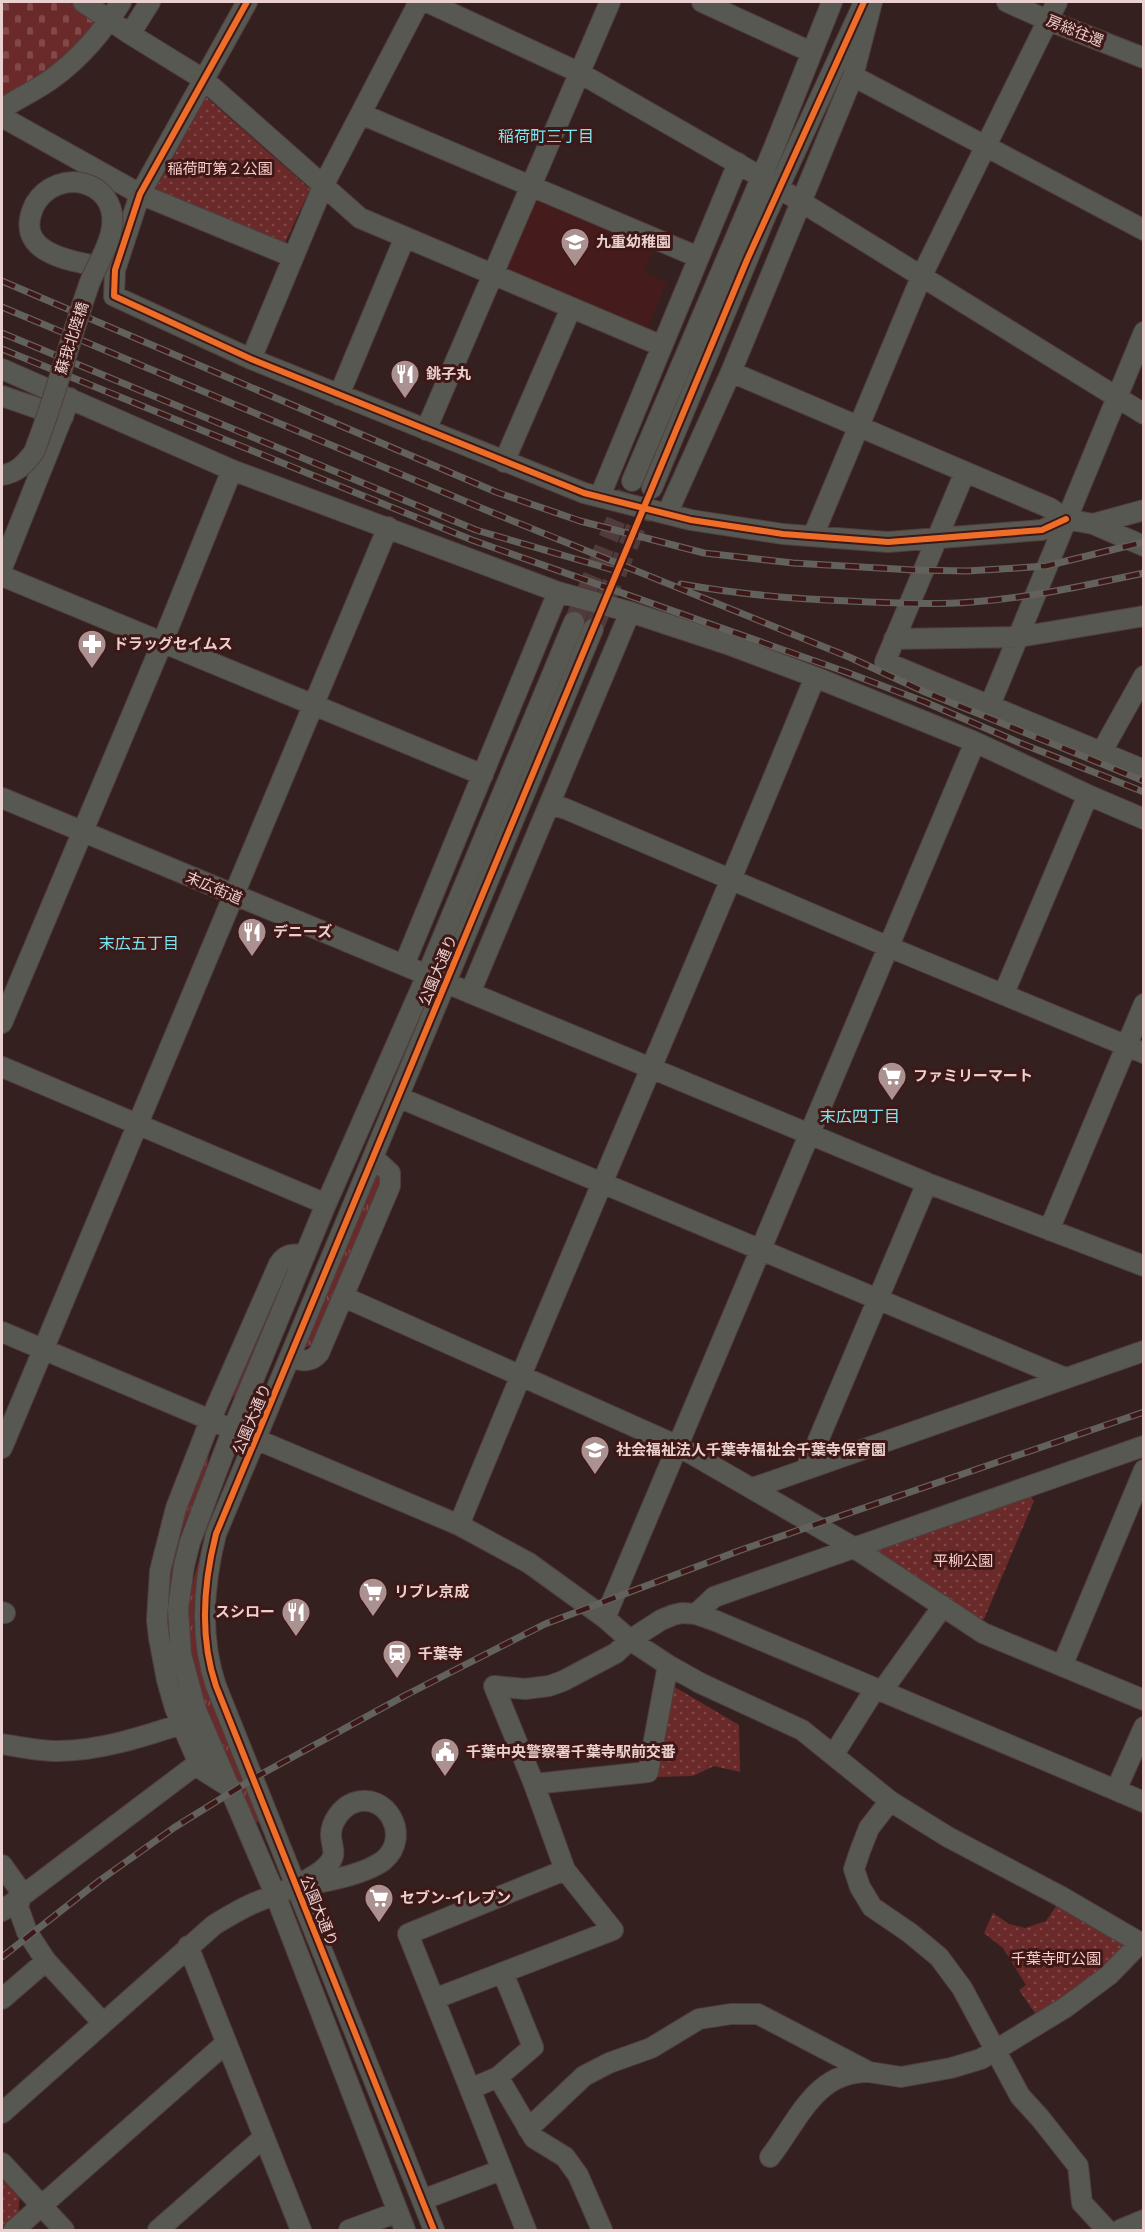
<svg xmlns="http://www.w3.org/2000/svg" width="1145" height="2232" font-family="Quicksand,'Noto Sans JP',sans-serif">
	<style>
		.built { fill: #451c1b }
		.grass { fill: url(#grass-tufts) }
		.cemetery { fill: url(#cemetery-stones) }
		.park { fill: url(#park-dots) }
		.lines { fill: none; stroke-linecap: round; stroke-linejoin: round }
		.minor-tunnel { stroke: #503a3a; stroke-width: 20; stroke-dasharray: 20 10; stroke-linecap: butt }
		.minor-casing { stroke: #503e3e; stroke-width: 22 }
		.minor { stroke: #565851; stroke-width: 20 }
		.rail-casing { stroke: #63615c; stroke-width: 7 }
		.rail { stroke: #3e1817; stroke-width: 4.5; stroke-dasharray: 14; stroke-linecap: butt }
		.minor-bridge-casing { stroke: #503e3e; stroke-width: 22; stroke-linecap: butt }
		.minor-bridge { stroke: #565851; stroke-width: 20 }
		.cycleway-casing { stroke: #3e1817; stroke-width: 10 }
		.cycleway { stroke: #ee6e29; stroke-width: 6 }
		.labels { text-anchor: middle; stroke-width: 6; stroke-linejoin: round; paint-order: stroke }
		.street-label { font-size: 15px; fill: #ead0ce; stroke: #3e1817 }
		.park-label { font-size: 15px; fill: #fbccc8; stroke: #3e1817 }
		.poi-label { font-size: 15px; font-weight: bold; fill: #ead0ce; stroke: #3e1817; text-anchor: start }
		.neighbourhood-label { font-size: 16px; fill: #7ae5ef; stroke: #3e1817 }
	</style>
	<defs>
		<pattern id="grass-tufts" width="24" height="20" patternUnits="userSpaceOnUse" patternTransform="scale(1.5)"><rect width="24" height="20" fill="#6b2a2a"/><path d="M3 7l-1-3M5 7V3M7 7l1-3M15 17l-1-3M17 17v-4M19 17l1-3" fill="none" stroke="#804848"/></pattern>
		<pattern id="cemetery-stones" width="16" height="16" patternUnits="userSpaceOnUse" patternTransform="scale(1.5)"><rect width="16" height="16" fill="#6b2a2a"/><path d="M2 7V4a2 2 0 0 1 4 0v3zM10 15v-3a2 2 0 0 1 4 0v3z" fill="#804848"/></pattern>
		<pattern id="park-dots" width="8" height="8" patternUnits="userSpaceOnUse" patternTransform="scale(1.5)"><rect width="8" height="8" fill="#6b2a2a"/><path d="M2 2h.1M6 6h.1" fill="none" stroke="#804848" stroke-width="1.8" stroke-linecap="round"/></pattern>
	</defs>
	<rect width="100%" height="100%" fill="#352020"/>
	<path class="built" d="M540,198l114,49 -10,25 23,10 -22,51 -138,-59 -4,-10 26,-60z"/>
	<path class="grass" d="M377,1172l6,11 -68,161 -11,4z
		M295,1260l-55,130 -12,12 58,-140z
		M208,1446c6,26 -28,77 -33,109 -3,19 -8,40 -5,59 4,35 14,70 21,104l-4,-1 -22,-76 6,-98z
		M228,1480c-17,45 -34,89 -34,137 0,40 15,75 29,111 12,30 24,60 36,89v4l-5,3 -49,-117 -15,-51 -3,-53 23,-83z"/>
	<path class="cemetery" d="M2,2h67l24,16v13l-16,17 -75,59z"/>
	<path class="park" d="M206,97l104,92 -26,56 -129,-55z
		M1028,1493l6,8 -50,118 -9,1 -97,-65v-10z
		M673,1686l66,39 1,47 -26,-6 -21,10 -39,1z
		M1057,1905l73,42 -24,25 -69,44 -18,-26 7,-5 -23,-37 -19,-15 9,-20 16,11 16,4 21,-7z
		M2,2172l18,20 -2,25 -15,13z"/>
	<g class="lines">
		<path class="minor-tunnel" d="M574,622l58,-141
			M593,629l57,-135"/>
		<g class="minor-casing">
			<path id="minor" d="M83,2l47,32 73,45 157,139 302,128
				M247,2l-107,192 -25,76 -1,26 137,63 333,134 107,27 92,14 105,8 154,-12 24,-11
				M427,2l151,70 183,105 383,237
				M702,2l109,50
				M1007,2l40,18 97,38
				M130,34l20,-32
				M853,76l291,154
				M2,109c16,-11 35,-19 51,-31 27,-20 51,-48 68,-76
				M361,114l337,143
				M2,117l138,77 153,63
				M35,204c-26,53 45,58 78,65
				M251,359l72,-173 96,-184
				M2,369l230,101 326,122 72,20 97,32 88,33 160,65 113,53 56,24
				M731,372l319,136 16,11 27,5 51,22
				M339,395l66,-158
				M2,396l61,21
				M426,430l184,-428
				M504,462l67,-154
				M965,472l-80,190 259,108
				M632,481l141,-331 59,-148
				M652,488l114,-273 96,-208
				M600,496l138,-333
				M667,514l64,-142 122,-296 19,-74
				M1093,524l51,-14
				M813,536l109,-261 135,-273
				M2,568l68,-170
				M2,576l481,199
				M894,639l125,-2 125,-21
				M990,705l154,-373
				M1102,751l42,-75
				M2,798l925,385 217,83
				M550,804l16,5 323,138 255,106
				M404,965l154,-373
				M470,993l160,-381
				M1004,993l84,-198
				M2,1023l161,-382 69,-171
				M2,1067l324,137
				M398,1097l667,281
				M1049,1230l95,-226
				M344,1297l334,149 175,101 130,86 161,67
				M2,1332l457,193 70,38 76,55 25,22 38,25 32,18 102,47 88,71 58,36 112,59 84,49
				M291,1358c11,3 20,5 28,-5l71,-167v-13l-17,-16
				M2,1448l386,-921
				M806,1469l121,-286
				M753,1488l391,-137
				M459,1525c116,-284 240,-564 356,-848
				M2,1612l3,1
				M696,1614l18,-17 430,-151
				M605,1618l370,-876
				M1062,1666l82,-196
				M882,1691l61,-85
				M2,1744c18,3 37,7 56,7 41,0 84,-14 124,-27
				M834,1754l41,-65
				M534,1784l114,-12 20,-107
				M231,1788l-30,-19 -26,-61 -8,-28 -8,-42 -2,-18 3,-49 16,-63 34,-87 69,-157c7,-11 14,-10 26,-9
				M1116,1790l28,-63
				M890,1801l-21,27 -9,23 -6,18 6,18 12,20 38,26 29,24 23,31 58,108 20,22 38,48 4,37 25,27
				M2,1865l20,28 -4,14 9,25 19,29 57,62
				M565,1870l-157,64 62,155 28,-12 36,61 31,19 13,18 24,55
				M2,1911l195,-147
				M188,1946l113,284
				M2,1999l44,-38
				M434,1999l179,-69 -48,-60 -31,-86 -40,-98 31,3 24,-3 14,-5 53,-28 14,-13 31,-20 12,-5 9,-2 14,1 20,7 428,181
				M498,2077l35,-30 -30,-74
				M470,2089l56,141
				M2,2113l212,-188c13,-8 26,-16 40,-22 20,-8 64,-24 76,-41 7,-9 1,-17 1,-27 0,-13 10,-27 22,-32 33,-13 59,33 31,57 -19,15 -64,23 -88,26
				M528,2129l56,-53 25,-13 42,-15 48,-29 32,-5h27l111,58 32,5 50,-9 30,-9 85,-52 43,-32 31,-32
				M770,2157c29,-37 45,-86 99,-85
				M2,2163l62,67
				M422,2200l79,-30
				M14,2230l212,-187
				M158,2230l106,-93
				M349,2230l49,-18
				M405,2230l-130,-336 -79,-184 -15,-56 -3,-45 6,-43 6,-24 42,-111 94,-227 101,-229 147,-353
				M434,2230l-218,-544c-17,-50 -13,-101 0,-152l377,-905
				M1120,2230l24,-10"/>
		</g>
		<use href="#minor" class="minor"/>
		<g class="rail-casing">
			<path id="rail" d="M2,281l494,211 84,29 124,32 89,10 120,7 54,1 50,-3 29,-2 98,-24
				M2,307l484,203 363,147 76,35 219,89
				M2,333l474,197 141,41
				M2,349l470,191 374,132 79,30 95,41 124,49
				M681,584c56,10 111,15 168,17 41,2 82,4 123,1 58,-4 115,-17 172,-29
				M2,1957l97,-76 76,-54 81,-50 150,-82 139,-71 196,-74 403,-138"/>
		</g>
		<use href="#rail" class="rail"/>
		<g class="minor-bridge-casing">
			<path id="minor-bridge" d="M2,475c15,-2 23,-11 32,-23 22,-56 36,-114 56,-170 7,-18 20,-36 22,-55 6,-47 -54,-61 -77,-23"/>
		</g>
		<use href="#minor-bridge" class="minor-bridge"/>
		<g class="cycleway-casing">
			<path id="cycleway" d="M247,2l-107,192 -25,76 -1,26 137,63 333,134 107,27 92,14 105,8 154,-12 24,-11
				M434,2230l-218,-544c-17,-50 -13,-101 0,-152l531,-1274 117,-258"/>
		</g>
		<use href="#cycleway" class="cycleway"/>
	</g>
	<defs>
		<g id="school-pin" transform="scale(1.5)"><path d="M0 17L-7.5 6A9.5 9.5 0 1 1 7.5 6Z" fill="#ab9291" stroke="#3e1817"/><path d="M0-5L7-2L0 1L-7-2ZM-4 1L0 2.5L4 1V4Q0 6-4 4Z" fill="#fff"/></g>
		<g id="restaurant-pin" transform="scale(1.5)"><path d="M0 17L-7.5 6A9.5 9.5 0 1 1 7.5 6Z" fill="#ab9291" stroke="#3e1817"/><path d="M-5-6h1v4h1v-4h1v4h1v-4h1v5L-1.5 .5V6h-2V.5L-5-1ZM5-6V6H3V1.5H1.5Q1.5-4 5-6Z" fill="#fff"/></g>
		<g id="pharmacy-pin" transform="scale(1.5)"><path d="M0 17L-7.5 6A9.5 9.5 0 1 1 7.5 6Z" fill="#ab9291" stroke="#3e1817"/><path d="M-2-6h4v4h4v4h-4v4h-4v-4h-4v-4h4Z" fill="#fff"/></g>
		<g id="supermarket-pin" transform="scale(1.5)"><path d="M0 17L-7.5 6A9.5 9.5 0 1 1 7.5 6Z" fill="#ab9291" stroke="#3e1817"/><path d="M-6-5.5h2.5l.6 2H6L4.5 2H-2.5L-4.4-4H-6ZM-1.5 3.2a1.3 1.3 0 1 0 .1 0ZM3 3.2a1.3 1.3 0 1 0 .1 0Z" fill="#fff"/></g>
		<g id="station-pin" transform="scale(1.5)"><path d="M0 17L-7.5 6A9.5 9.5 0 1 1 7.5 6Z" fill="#ab9291" stroke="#3e1817"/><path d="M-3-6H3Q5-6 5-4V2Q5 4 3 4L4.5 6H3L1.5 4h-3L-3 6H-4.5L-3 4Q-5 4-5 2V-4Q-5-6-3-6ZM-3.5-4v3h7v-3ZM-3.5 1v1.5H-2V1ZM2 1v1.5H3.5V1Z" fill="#fff"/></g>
		<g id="civic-pin" transform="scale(1.5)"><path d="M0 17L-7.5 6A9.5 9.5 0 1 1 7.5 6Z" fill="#ab9291" stroke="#3e1817"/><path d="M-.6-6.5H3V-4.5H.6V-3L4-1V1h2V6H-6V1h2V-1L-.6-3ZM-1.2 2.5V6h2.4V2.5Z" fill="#fff"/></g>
	</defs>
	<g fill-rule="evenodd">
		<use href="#school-pin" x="575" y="242"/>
		<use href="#restaurant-pin" x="405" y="374"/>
		<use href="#pharmacy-pin" x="92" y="644"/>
		<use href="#restaurant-pin" x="252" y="932"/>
		<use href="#supermarket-pin" x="892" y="1076"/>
		<use href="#school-pin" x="595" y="1450"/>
		<use href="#supermarket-pin" x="373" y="1592"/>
		<use href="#restaurant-pin" x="296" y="1612"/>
		<use href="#station-pin" x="397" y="1654"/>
		<use href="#civic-pin" x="445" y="1752"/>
		<use href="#supermarket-pin" x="379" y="1898"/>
	</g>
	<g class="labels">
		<g class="street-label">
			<text transform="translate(1075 31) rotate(22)" y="5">房総往還</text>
			<text transform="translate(72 338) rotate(-72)" y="5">蘇我北陸橋</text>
			<text transform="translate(214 888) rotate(23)" y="5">末広街道</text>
			<text transform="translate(438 970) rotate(-67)" y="5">公園大通り</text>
			<text transform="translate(252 1419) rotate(-67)" y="5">公園大通り</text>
			<text transform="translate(319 1911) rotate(68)" y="5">公園大通り</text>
		</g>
		<g class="park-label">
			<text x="220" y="174">稲荷町第２公園</text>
			<text x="963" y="1566">平柳公園</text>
			<text x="1056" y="1964">千葉寺町公園</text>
		</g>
		<g class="poi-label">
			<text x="596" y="247">九重幼稚園</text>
			<text x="426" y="379">銚子丸</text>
			<text x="113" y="649">ドラッグセイムス</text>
			<text x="273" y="937">デニーズ</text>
			<text x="913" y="1081">ファミリーマート</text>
			<text x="616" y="1455">社会福祉法人千葉寺福祉会千葉寺保育園</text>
			<text x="394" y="1597">リブレ京成</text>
			<text x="275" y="1617" text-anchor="end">スシロー</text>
			<text x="418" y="1659">千葉寺</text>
			<text x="466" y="1757">千葉中央警察署千葉寺駅前交番</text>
			<text x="400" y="1903">セブン-イレブン</text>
		</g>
		<g class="neighbourhood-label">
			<text x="546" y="142">稲荷町三丁目</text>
			<text x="139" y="949">末広五丁目</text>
			<text x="860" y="1122">末広四丁目</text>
		</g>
	</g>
	<rect width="1145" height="2232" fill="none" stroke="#ead0ce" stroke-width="6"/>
</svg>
